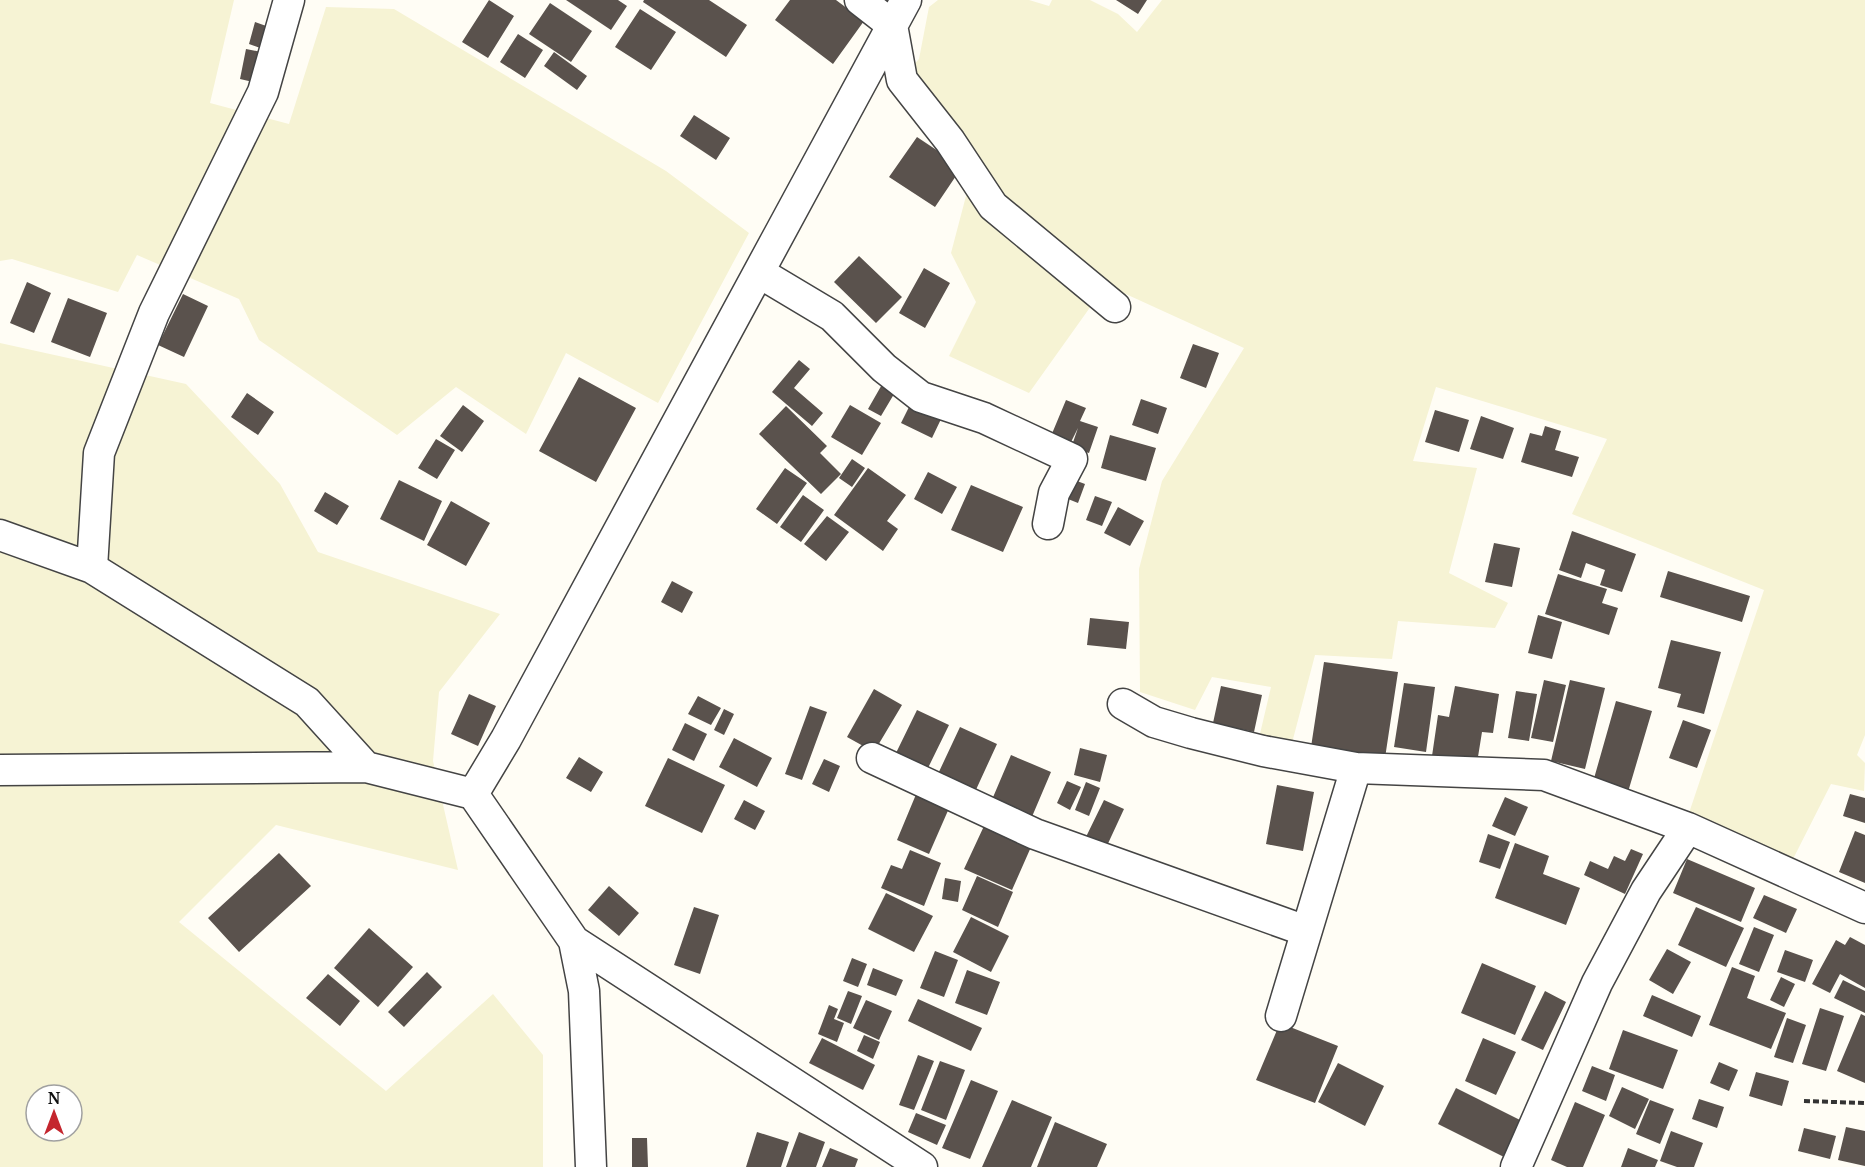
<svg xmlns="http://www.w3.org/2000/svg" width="1865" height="1167" font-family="'Noto Serif',serif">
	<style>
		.farmland { fill: #f6f3d4; fill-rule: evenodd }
		.building { fill: #5a524d }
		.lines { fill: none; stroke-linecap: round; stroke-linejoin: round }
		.minor-casing { stroke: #444; stroke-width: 33 }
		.path { stroke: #333; stroke-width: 4; stroke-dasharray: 6 3; stroke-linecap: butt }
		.minor { stroke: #fff; stroke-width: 30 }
	</style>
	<rect width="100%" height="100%" fill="#fffdf5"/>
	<path class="farmland" d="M0,0h234l-24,103 79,21 37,-117 68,2 272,162 83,62 -91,170 -92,-50 -40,81 -70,-47 -59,48 -138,-95 -20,-41 -102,-44 -19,37 -106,-33 -12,2z
		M938,0h91l20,6 3,-6h38l28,14 19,18 25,-32h703v735l-8,20 8,8 -1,28 -33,-7 -38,75 -104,-46 75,-223 -192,-76 35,-75 -171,-52 -23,74 64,7 -28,105 59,30 -13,25 -97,-7 -6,38 -77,-4 -23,88 -33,-5 12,-51 -59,-10 -17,33 -55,-18 -1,-123 23,-88 82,-133 -138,-63 -77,108 -80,-37 27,-54 -25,-49 25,-95 -77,-77 20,-22 10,-52z
		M0,343l186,41 94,100 38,68 182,62 -61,78 -6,69 25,109 -182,-45 -97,97 207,169 107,-97 50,61v112h-543zM36,1095h36v36h-36z"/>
	<path class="building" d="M489,0l25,16 -26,42 -26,-16z
		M566,0h52l9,6 -16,24z
		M644,0h65l38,25 -21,32 -83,-55z
		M790,0h46l28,21 -31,43 -58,-44z
		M1116,0h31l-9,14z
		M550,3l42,28 -21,31 -42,-28z
		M640,9l36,23 -25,38 -36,-23z
		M255,22l14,5 -6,22 -14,-5z
		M518,34l25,16 -18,28 -25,-16z
		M246,49l20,4 -13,29 -13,-3z
		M554,52l33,24 -10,14 -33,-24z
		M694,115l36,23 -14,22 -36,-24z
		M917,137l45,30 -27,40 -46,-30z
		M859,256l43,41 -26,26 -42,-41z
		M924,268l26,15 -25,45 -26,-15z
		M27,282l24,11 -17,40 -24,-10z
		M183,294l25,12 -24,51 -26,-12z
		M68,298l39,15 -17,44 -39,-15z
		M1193,344l26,9 -13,35 -26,-10z
		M799,360l11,9 -16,19 29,25 -11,13 -40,-34z
		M579,377l57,31 -40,74 -57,-31z
		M884,381l13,8 -16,27 -13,-7z
		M247,393l27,19 -16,23 -27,-18z
		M1141,399l26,9 -9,26 -26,-9z
		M1066,400l20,8 -6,13 18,6 -9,26 -18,-5 7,-20 -8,16 -19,-8z
		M912,401l30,16 -10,21 -31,-15z
		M463,405l21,16 -22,31 -22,-16z
		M850,405l31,18 -19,32 -31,-18z
		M786,406l41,40 -7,7 21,21 -20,20 -62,-60z
		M1435,410l34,10 -10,32 -34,-10z
		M1481,416l33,12 -11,31 -33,-10z
		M1545,426l16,5 -6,19 24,7 -7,20 -51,-15 9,-29 12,3z
		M1110,435l46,13 -10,33 -45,-13z
		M436,439l19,11 -18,29 -19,-11z
		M852,459l13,9 -13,19 -13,-9z
		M785,468l22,15 -30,41 -21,-15z
		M868,468l38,27 -19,26 11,8 -15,22 -49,-36z
		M928,472l29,15 -15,27 -28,-15z
		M1069,478l16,6 -7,19 -15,-6z
		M399,480l43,21 -18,40 -44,-22z
		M971,485l52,22 -20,45 -52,-22z
		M325,492l24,14 -12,19 -23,-14z
		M803,495l21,15 -23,32 -21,-15z
		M1095,496l17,6 -10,24 -16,-6z
		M451,501l39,22 -24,43 -39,-21z
		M1118,507l26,14 -14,25 -26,-13z
		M827,516l22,16 -23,29 -22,-17z
		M1572,531l64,23 -14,38 -22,-7 5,-15 -19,-7 -5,15 -22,-8z
		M1494,543l26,5 -8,39 -27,-5z
		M1668,571l82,25 -8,26 -82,-25z
		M1558,574l49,15 -5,14 16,5 -9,27 -64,-21z
		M672,581l21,11 -11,21 -21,-11z
		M1538,615l24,7 -10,37 -24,-6z
		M1090,618l39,4 -3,27 -39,-4z
		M1671,640l50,12 -17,62 -27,-7 4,-13 -23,-6z
		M1324,662l74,10 -13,86 -74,-11z
		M1544,680l22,5 -13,57 -22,-4z
		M1570,680l35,8 -20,81 -34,-8z
		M1404,683l31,4 -9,65 -32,-5z
		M1221,686l41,9 -8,37 -41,-9z
		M1455,686l44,8 -6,39 -11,-1 -5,31 -45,-7 6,-41 11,2z
		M874,689l28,16 -28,47 -27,-15z
		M1516,691l21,3 -8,47 -21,-3z
		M469,694l27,12 -18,40 -27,-12z
		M698,696l23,12 -10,17 -23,-11z
		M1616,701l36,10 -24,81 -35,-10z
		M810,706l17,6 -25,68 -17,-6z
		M724,709l10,5 -10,21 -10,-5z
		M917,710l32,15 -21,43 -32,-15z
		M1683,720l28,10 -14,38 -28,-10z
		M685,723l22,11 -13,27 -22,-11z
		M960,727l37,17 -23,50 -37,-18z
		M734,738l38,20 -15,29 -38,-20z
		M1080,748l27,7 -7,27 -26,-7z
		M1011,755l40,17 -20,47 -40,-17z
		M579,757l24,15 -12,20 -25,-14z
		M668,758l57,27 -23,48 -57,-27z
		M824,759l16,7 -11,26 -17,-8z
		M1067,781l14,6 -11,23 -13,-7z
		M1086,782l14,6 -11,28 -14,-6z
		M1277,785l37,7 -11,59 -37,-7z
		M917,792l33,14 -21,48 -32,-14z
		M1850,794l15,4v25l-22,-7z
		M1505,797l23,10 -13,29 -23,-10z
		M744,800l21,11 -10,19 -21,-11z
		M1104,800l20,9 -19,41 -21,-9z
		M984,826l47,21 -19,43 -48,-21z
		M1855,831l10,4v48l-26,-11z
		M1488,834l22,8 -10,27 -21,-7z
		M1515,843l34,13 -6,18 37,14 -14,37 -71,-27z
		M1631,849l12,5 -18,40 -41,-19 6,-14 18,8 6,-13 11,5z
		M910,850l31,13 -17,43 -43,-18 10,-23 11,4z
		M279,853l32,33 -72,66 -31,-34z
		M1687,859l68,29 -14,34 -68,-29z
		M977,876l36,16 -15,35 -36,-17z
		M945,878l16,3 -3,21 -16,-3z
		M609,886l30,27 -20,23 -31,-26z
		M886,893l47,23 -19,36 -46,-23z
		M1764,895l33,14 -11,24 -33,-15z
		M694,907l25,8 -19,59 -26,-9z
		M1696,907l48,21 -18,39 -48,-22z
		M971,917l38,19 -18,36 -38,-20z
		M1754,927l20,8 -15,37 -20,-8z
		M369,928l44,39 -35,40 -44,-39z
		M1850,937l15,8v43l-25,-14 -10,19 -18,-9 24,-44 9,5z
		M1667,949l24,13 -18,32 -24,-14z
		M1785,950l28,10 -8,22 -28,-10z
		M935,951l23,9 -14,37 -24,-9z
		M852,958l15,6 -9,23 -15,-6z
		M1482,963l54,23 -21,49 -54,-22z
		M1732,967l23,9 -8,22 39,15 -15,36 -62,-24z
		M873,968l30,12 -7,16 -29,-11z
		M967,970l33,12 -13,33 -32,-12z
		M427,972l15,15 -38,40 -16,-15z
		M328,974l32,27 -20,25 -34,-28z
		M1781,977l14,7 -11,23 -14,-7z
		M1843,980l22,11v22l-31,-15z
		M848,991l14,5 -11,28 -14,-6z
		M1545,991l21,11 -23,48 -22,-10z
		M1652,995l49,21 -9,21 -49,-21z
		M918,999l64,29 -11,23 -63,-30z
		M866,1000l26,11 -13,29 -26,-12z
		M829,1005l9,4 -4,10 10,4 -7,19 -19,-8z
		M1820,1008l24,8 -18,55 -24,-7z
		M1861,1014l4,2v67l-28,-12z
		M1787,1018l19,7 -13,38 -19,-6z
		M1280,1023l58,23 -23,57 -59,-23z
		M1623,1030l55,20 -15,39 -54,-20z
		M864,1035l16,7 -7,17 -16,-8z
		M822,1038l53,27 -12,25 -54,-27z
		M1483,1038l33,14 -20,43 -31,-14z
		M918,1055l16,6 -20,49 -15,-5z
		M940,1061l25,9 -19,50 -25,-10z
		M1719,1062l19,8 -9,21 -19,-8z
		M1338,1063l46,23 -19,40 -47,-24z
		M1592,1066l23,9 -9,26 -24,-10z
		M1756,1072l33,9 -7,25 -33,-10z
		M971,1080l27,11 -28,68 -28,-11z
		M1622,1087l27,12 -14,30 -26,-13z
		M1456,1088l66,33 -18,36 -66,-33z
		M1699,1099l25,8 -7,21 -25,-9z
		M1012,1100l40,17 -21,50h-49z
		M1650,1100l24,9 -14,35 -24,-10z
		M1575,1102l30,13 -22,52h-16l-16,-7z
		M916,1113l30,12 -9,20 -29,-13z
		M1055,1122l52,22 -10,23h-60z
		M1846,1127l19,4v35l-27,-6z
		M1804,1128l32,8 -6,23 -32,-8z
		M1671,1131l32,12 -9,24h-17l-17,-6z
		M757,1132l32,10 -8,25h-35z
		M799,1132l26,10 -9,25h-30z
		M632,1138h15l1,29h-16z
		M830,1148l28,11 -3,8h-33z
		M1628,1148l30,12 -3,7h-34z"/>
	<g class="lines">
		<g class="minor-casing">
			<path id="minor" d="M860,0l32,25 10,55 48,61 43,65 122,101
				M760,273l72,43 52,52 37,29 63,21 88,41 -18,34 -6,31
				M0,535l92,33 215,134 59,65
				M92,568l7,-115 55,-140 109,-221 26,-92
				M1123,704l31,18 37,11 72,18 93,17 188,7 144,53
				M872,758l163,76 271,97
				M0,770l366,-3 107,27
				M574,941l348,226
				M1281,1016l75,-248
				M591,1167l-7,-176 -10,-50 -101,-147 33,-55 400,-739
				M1516,1167l81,-184 49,-92 42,-63 177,80"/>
		</g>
		<path class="path" d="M1804,1101l61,2"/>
		<use href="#minor" class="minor"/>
	</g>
	<g transform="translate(54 1113)"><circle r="28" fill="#ffffff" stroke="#a0a0a0" stroke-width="1.5"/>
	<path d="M0-4.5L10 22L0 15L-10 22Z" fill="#c4262e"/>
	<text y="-9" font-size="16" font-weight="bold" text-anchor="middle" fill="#111111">N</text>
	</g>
</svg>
